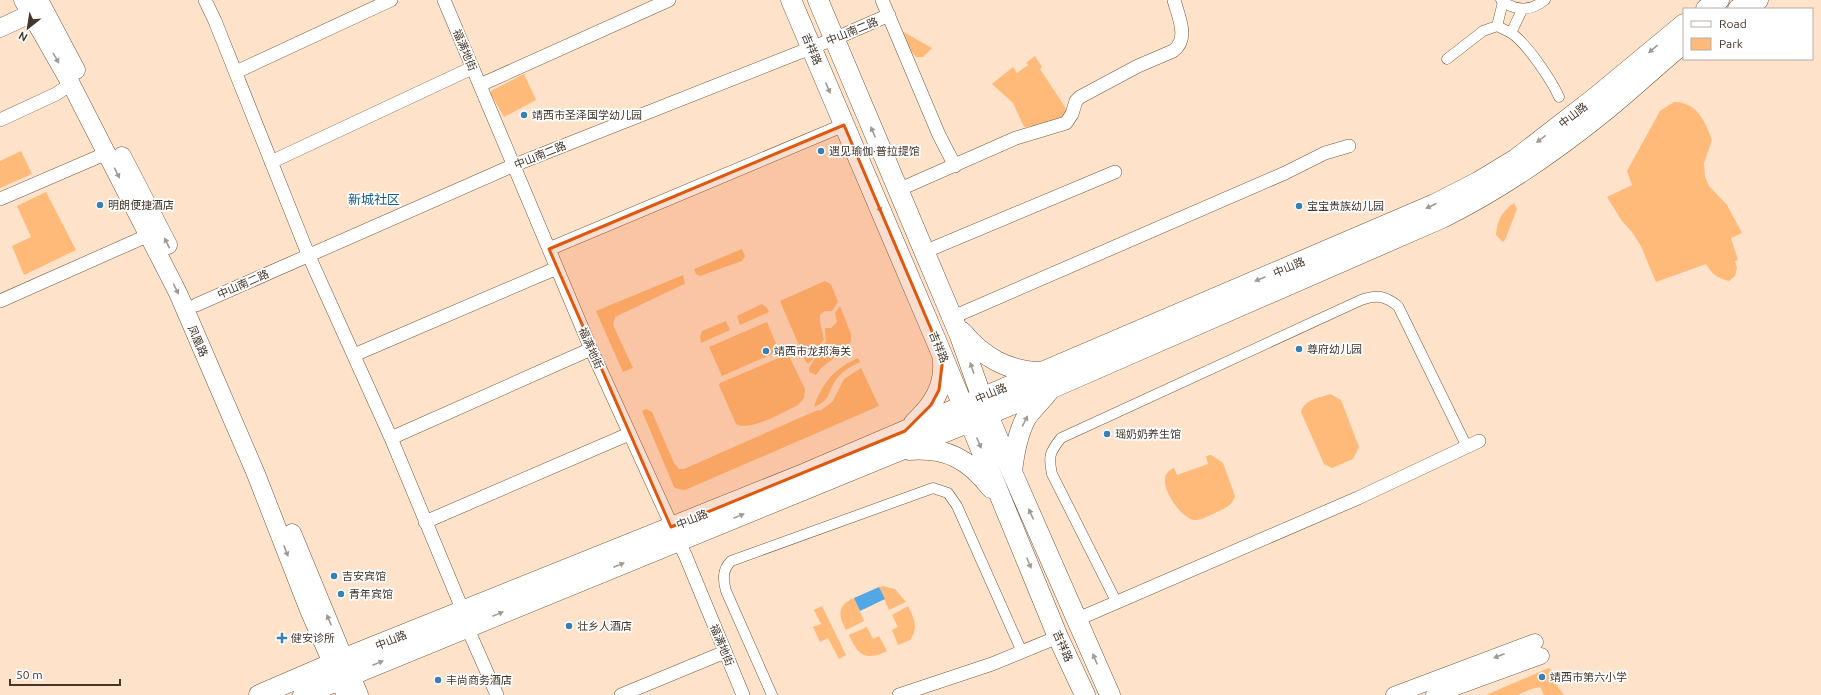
<svg xmlns="http://www.w3.org/2000/svg" width="1821" height="695" font-family="Ubuntu,'Noto Sans SC',sans-serif">
	<style>
		.green { fill: #ffb979 }
		.water { fill: #53a7e4 }
		.lines { fill: none; stroke-linecap: round; stroke-linejoin: round }
		.pedestrian-casing { stroke: #75573c; stroke-width: 11 }
		.minor-casing { stroke: #75573c; stroke-width: 14 }
		.tertiary-casing { stroke: #75573c; stroke-width: 17 }
		.secondary-casing { stroke: #75573c; stroke-width: 19 }
		.primary-casing { stroke: #75573c; stroke-width: 21 }
		.pedestrian { stroke: #fff; stroke-width: 10 }
		.minor { stroke: #fff; stroke-width: 13 }
		.tertiary { stroke: #fff; stroke-width: 16 }
		.secondary { stroke: #fff; stroke-width: 18 }
		.primary { stroke: #fff; stroke-width: 20 }
		.oneway { fill: #a19a94 }
		.marked { fill: #e0570d; fill-opacity: 0.2; stroke: #e0570d; stroke-width: 3; stroke-linejoin: round }
		.poi-dot { fill: #3780b4; stroke: #fff; stroke-width: 1.5 }
		.labels { text-anchor: middle; stroke-width: 3.5; stroke-linejoin: round; paint-order: stroke }
		.street-label { font-size: 11px; fill: #433529; stroke: #fff }
		.poi-label { font-size: 11px; fill: #433529; stroke: #fff; text-anchor: start }
		.quarter-label { font-size: 13px; fill: #125a87; stroke: #fff }
	</style>
	<rect width="100%" height="100%" fill="#ffe2ca"/>
	<path class="green" d="M900,30l32,18 -9,9h-7l-5,-6z
		M1035,56l7,11 -2,2 27,41 -3,7 -28,9 -12,1 -11,-24 -21,-19 21,-17 4,6 11,-8 -2,-2z
		M524,74l12,26 -32,17 -13,-23v-3z
		M1674,102c23,0 31,19 38,38l-8,23 1,14 4,9 18,19 15,28 -11,5 7,22 -3,1 2,7 -2,8 -6,5c-12,-3 -17,-7 -23,-17l-50,18 -15,-36 -9,-14 -10,-11 -15,-24 25,-12 -5,-14 33,-60z
		M21,151l11,23 -32,14v-27z
		M46,192l30,58 -52,25 -12,-29 19,-9 -14,-31z
		M1514,203l3,6 -12,31 -2,2 -7,-7c1,-14 6,-24 18,-32z
		M742,249l3,7 -3,5 -42,15 -4,-2 -2,-5z
		M683,275l2,9 -3,1 -67,32 -2,8 20,43 -10,4 -27,-61z
		M825,281l6,3 7,18 -6,9h-7l-5,4v6l4,19 -9,10 -3,10 -4,4 -2,-2 -26,-61z
		M762,304l5,4 2,4 -29,13 -3,-9z
		M840,306l11,28v8l-7,8 -23,18 -5,7 -7,-3v-4l17,-27 -1,-13h6l6,-6 -2,-9z
		M726,321l4,9 -29,13 -1,-6 2,-6z
		M767,322l12,29 -57,25 -13,-29z
		M788,354l17,35 -1,9 -6,7c-15,7 -47,27 -62,19l-17,-39 1,-2z
		M858,358l2,4c-10,5 -19,10 -25,19 -8,14 -5,19 -21,26 8,-24 21,-39 44,-49z
		M861,368l18,38 -194,84 -7,-1 -4,-2 -32,-76 4,-2 6,3 22,51 5,6h5l127,-56 7,-3 2,1 13,-10 11,-22z
		M1330,394l11,6 18,47 -6,12 -21,9 -8,-4 -23,-52c4,-13 18,-14 29,-18z
		M1211,455l12,8 12,33c-3,10 -10,12 -18,16 -7,3 -16,9 -23,8 -13,-2 -31,-29 -29,-41 0,-5 4,-9 9,-11l3,7 31,-11 -2,-8z
		M883,586l12,3 11,13 -17,8 -10,-23z
		M854,598l10,23 -18,9c-8,-14 -9,-25 8,-32z
		M822,606l24,49 -7,4 -11,-21 -8,4 -7,-15 8,-3 -7,-14z
		M908,606c6,12 11,22 2,34l-12,5 -6,-15 6,-3 -6,-12z
		M867,627l6,12 6,-3 8,15c-22,11 -29,4 -38,-16z
		M1549,668l8,7 -5,4 12,16h-20l-4,-8 -9,2 -13,6h-32z"/>
	<path class="water" d="M879,587l6,12 -25,12 -6,-13z"/>
	<g class="lines">
		<g class="pedestrian-casing">
			<path id="pedestrian" d="M1501,0c15,12 30,11 44,0
				M1497,26l6,-24
				M1511,33l11,-23
				M1447,59l36,-28 14,-5c4,2 9,4 14,7 15,9 41,48 48,64
				M1117,603l-65,-129c-4,-18 -2,-22 9,-36l300,-138c16,-6 24,-4 37,6l69,141
				M772,695l-46,-104c-3,-11 -4,-21 5,-30l202,-73 15,5 9,13 65,146"/>
		</g>
		<g class="minor-casing">
			<path id="minor" d="M205,0l10,21 93,233 83,184 72,173
				M444,0l147,349 95,208 57,138
				M882,0l57,135 16,31
				M236,72l155,-72
				M480,85l189,-85
				M0,120l56,-26 15,-10
				M271,162l201,-94
				M898,190l118,-52 50,-15 6,-9 4,-13 4,-4 58,-31 35,-15c17,-12 5,-35 1,-51
				M0,199l107,-46
				M549,249l295,-124
				M924,252l191,-80
				M0,301l149,-66
				M196,305l316,-139 329,-130 48,-21
				M953,317l332,-144 40,-20 24,-7
				M354,355l203,-87
				M391,438l200,-89
				M425,522l204,-88
				M1078,619l280,-121 121,-57
				M467,627l30,68
				M621,695l104,-43
				M899,695l93,-31 66,-27"/>
		</g>
		<g class="tertiary-casing">
			<path id="tertiary" d="M1394,695l141,-53
				M1434,695l107,-39"/>
		</g>
		<g class="secondary-casing">
			<path id="secondary" d="M23,0l48,84 107,209 78,181 53,136 37,85
				M39,0l37,70
				M0,28l30,-14 10,-8
				M122,156l46,89
				M292,533l67,162"/>
		</g>
		<g class="primary-casing">
			<path id="primary" d="M791,0l147,345 120,292 27,58
				M818,0l142,336 28,79 24,57 98,223
				M1706,9l13,-9
				M1738,9l20,-9
				M962,332c21,25 45,39 78,40
				M914,423c18,-17 31,-35 29,-62
				M909,450c37,-3 60,9 82,38
				M1012,472c2,-19 5,-37 14,-54 6,-9 15,-17 22,-26
				M259,695l86,-37 461,-185 629,-269 43,-22 38,-23 80,-62 88,-73
				M303,695l747,-306 392,-171c59,-29 112,-66 164,-108 26,-21 51,-45 78,-67"/>
		</g>
		<use href="#pedestrian" class="pedestrian"/>
		<use href="#minor" class="minor"/>
		<use href="#tertiary" class="tertiary"/>
		<use href="#secondary" class="secondary"/>
		<use href="#primary" class="primary"/>
	</g>
	<defs><path id="oneway-solid" d="M-6-.8H1V-3.2L6.5 0L1 3.2V.8H-6Z"/></defs>
	<g class="oneway">
		<use href="#oneway-solid" transform="translate(1653 49) rotate(140)"/>
		<use href="#oneway-solid" transform="translate(56 58) rotate(60)"/>
		<use href="#oneway-solid" transform="translate(828 88) rotate(67)"/>
		<use href="#oneway-solid" transform="translate(873 132) rotate(-113)"/>
		<use href="#oneway-solid" transform="translate(1541 139) rotate(142)"/>
		<use href="#oneway-solid" transform="translate(117 173) rotate(63)"/>
		<use href="#oneway-solid" transform="translate(1431 206) rotate(155)"/>
		<use href="#oneway-solid" transform="translate(879 207) rotate(67)"/>
		<use href="#oneway-solid" transform="translate(167 243) rotate(-116)"/>
		<use href="#oneway-solid" transform="translate(1260 279) rotate(157)"/>
		<use href="#oneway-solid" transform="translate(176 289) rotate(64)"/>
		<use href="#oneway-solid" transform="translate(972 368) rotate(-109)"/>
		<use href="#oneway-solid" transform="translate(1025 421) rotate(-63)"/>
		<use href="#oneway-solid" transform="translate(979 443) rotate(67)"/>
		<use href="#oneway-solid" transform="translate(1031 514) rotate(-114)"/>
		<use href="#oneway-solid" transform="translate(739 516) rotate(-22)"/>
		<use href="#oneway-solid" transform="translate(286 551) rotate(69)"/>
		<use href="#oneway-solid" transform="translate(1029 563) rotate(68)"/>
		<use href="#oneway-solid" transform="translate(619 565) rotate(-22)"/>
		<use href="#oneway-solid" transform="translate(498 614) rotate(-22)"/>
		<use href="#oneway-solid" transform="translate(329 620) rotate(-113)"/>
		<use href="#oneway-solid" transform="translate(1499 656) rotate(159)"/>
		<use href="#oneway-solid" transform="translate(1095 659) rotate(-113)"/>
		<use href="#oneway-solid" transform="translate(378 663) rotate(-22)"/>
	</g>
	<path class="marked" d="M844,125l99,232 -4,33 -8,15 -26,26 -234,96 -122,-278z"/>
	<g class="poi-dot">
		<circle cx="524" cy="115" r="4"/>
		<circle cx="821" cy="151" r="4"/>
		<circle cx="100" cy="205" r="4"/>
		<circle cx="1299" cy="206" r="4"/>
		<circle cx="1299" cy="349" r="4"/>
		<circle cx="766" cy="351" r="4"/>
		<circle cx="1107" cy="434" r="4"/>
		<circle cx="334" cy="576" r="4"/>
		<circle cx="341" cy="594" r="4"/>
		<circle cx="569" cy="626" r="4"/>
		<path d="M280 632h4v4h4v4h-4v4h-4v-4h-4v-4h4z"/>
		<circle cx="1542" cy="677" r="4"/>
		<circle cx="438" cy="680" r="4"/>
	</g>
	<g class="labels">
		<g class="street-label">
			<text transform="translate(852 31) rotate(-22)" y="4">中山南二路</text>
			<text transform="translate(812 49) rotate(67)" y="4">吉祥路</text>
			<text transform="translate(465 50) rotate(67)" y="4">福满地街</text>
			<text transform="translate(1573 115) rotate(-38)" y="4">中山路</text>
			<text transform="translate(540 155) rotate(-22)" y="4">中山南二路</text>
			<text transform="translate(1289 267) rotate(-23)" y="4">中山路</text>
			<text transform="translate(243 284) rotate(-24)" y="4">中山南二路</text>
			<text transform="translate(198 341) rotate(66)" y="4">凤凰路</text>
			<text transform="translate(939 347) rotate(68)" y="4">吉祥路</text>
			<text transform="translate(591 348) rotate(66)" y="4">福满地街</text>
			<text transform="translate(991 393) rotate(-23)" y="4">中山路</text>
			<text transform="translate(692 519) rotate(-22)" y="4">中山路</text>
			<text transform="translate(391 640) rotate(-22)" y="4">中山路</text>
			<text transform="translate(722 645) rotate(67)" y="4">福满地街</text>
			<text transform="translate(1063 646) rotate(66)" y="4">吉祥路</text>
		</g>
		<g class="poi-label">
			<text x="532" y="119">靖西市圣泽国学幼儿园</text>
			<text x="829" y="155">遇见瑜伽·普拉提馆</text>
			<text x="108" y="209">明朗便捷酒店</text>
			<text x="1307" y="210">宝宝贵族幼儿园</text>
			<text x="1307" y="353">尊府幼儿园</text>
			<text x="774" y="355">靖西市龙邦海关</text>
			<text x="1115" y="438">瑶奶奶养生馆</text>
			<text x="342" y="580">吉安宾馆</text>
			<text x="349" y="598">青年宾馆</text>
			<text x="577" y="630">壮乡人酒店</text>
			<text x="291" y="642">健安诊所</text>
			<text x="1550" y="681">靖西市第六小学</text>
			<text x="446" y="684">丰尚商务酒店</text>
		</g>
		<g class="quarter-label">
			<text x="374" y="204">新城社区</text>
		</g>
	</g>
	<rect x="1683" y="8" width="130" height="52" fill="#ffffff" stroke="#b4aea9"/>
	<rect x="1691" y="21" width="20" height="6" fill="#ffffff" stroke="#b4aea9"/>
	<text x="1719" y="28" font-size="12" fill="#433529">Road</text>
	<rect x="1691" y="38" width="20" height="12" fill="#ffb979" stroke="#b4aea9"/>
	<text x="1719" y="48" font-size="12" fill="#433529">Park</text>
	<g transform="translate(28 28) rotate(210)" stroke="#ffffff" stroke-width="3" paint-order="stroke">
	<path d="M0-3L7 15L0 10L-7 15Z" fill="#433529"/>
	<text y="-6" font-size="11" font-weight="bold" text-anchor="middle" fill="#433529">N</text>
	</g>
	<path d="M10 679v6h110v-6" fill="none" stroke="#433529" stroke-width="2"/>
	<text x="16" y="679" font-size="12" fill="#433529" stroke="#ffffff" stroke-width="3" paint-order="stroke">50 m</text>
</svg>
